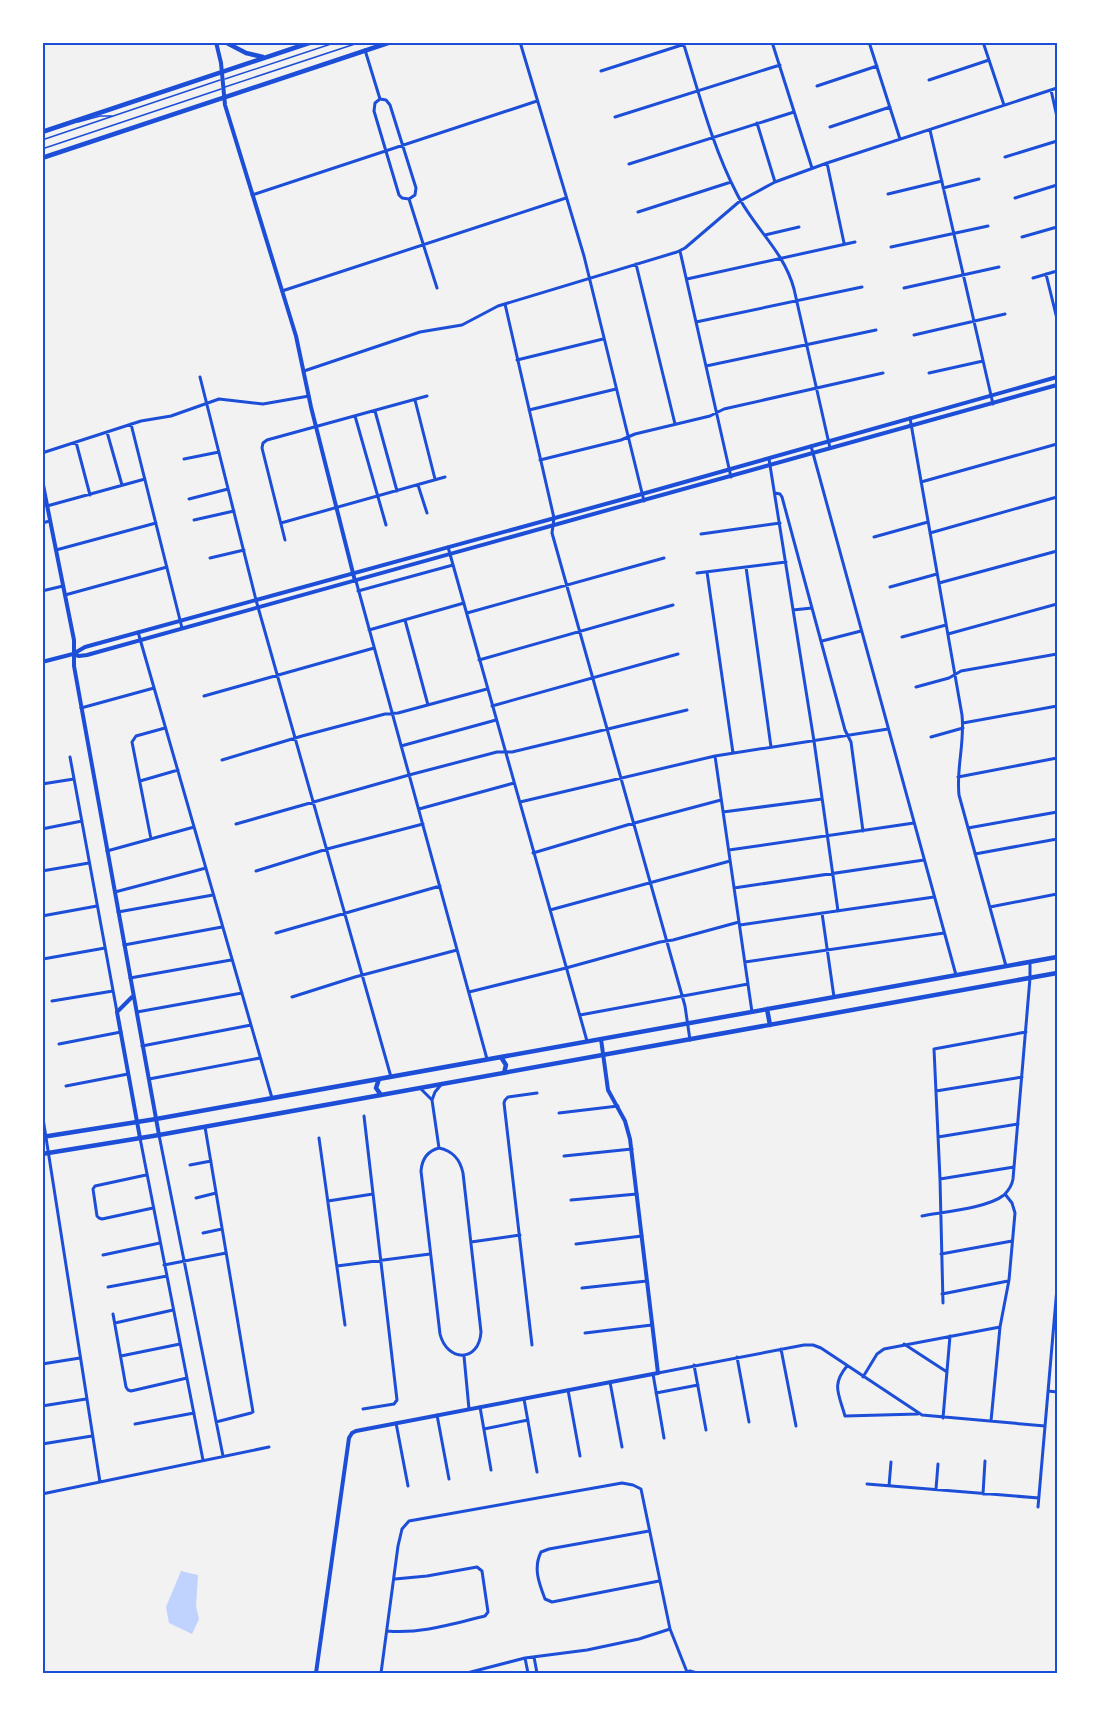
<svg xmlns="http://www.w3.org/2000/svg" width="1099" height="1715" font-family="Lato,sans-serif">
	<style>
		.water { fill: #bfd3fe }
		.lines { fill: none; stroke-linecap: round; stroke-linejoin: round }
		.service { stroke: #1d4ed8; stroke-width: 1.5 }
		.minor { stroke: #1d4ed8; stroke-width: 3 }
		.tertiary { stroke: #1d4ed8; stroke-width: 4 }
		.secondary { stroke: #1d4ed8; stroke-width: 4.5 }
		.neatline { fill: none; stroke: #1d4ed8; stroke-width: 2 }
	</style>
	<rect width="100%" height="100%" fill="#f2f2f2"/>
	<path class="water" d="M181,1571l17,4 -2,31 3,13 -7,15 -23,-11 -3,-16z"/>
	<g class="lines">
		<path class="service" d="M225,79l112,-37
			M225,87l136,-45
			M78,122l22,-6h12
			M42,140l178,-60
			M42,149l179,-60"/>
		<path class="minor" d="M520,42l64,214 60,245
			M683,42c16,51 29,104 54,152 17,34 47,57 57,95l36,159
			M772,42l40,126
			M869,42l31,97
			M983,42l21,63
			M807,43l4,-1
			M915,43l2,-1
			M365,50l15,49
			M601,71l90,-29
			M929,80l60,-20
			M817,86l60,-20
			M1051,90l6,27
			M380,99l6,1 4,5 26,83 -1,7 -6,4
			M380,99l-5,4 -1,8 25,84 3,3 7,1
			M615,117l165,-52
			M757,123l18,59
			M830,127l60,-20
			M930,130l63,274
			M1005,157l52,-16
			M827,163l17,80
			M629,164l165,-52
			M943,188l36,-9
			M888,194l54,-13
			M252,195l285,-94
			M1015,198l42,-13
			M409,199l28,89
			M638,212l93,-30
			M765,235l34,-8
			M1022,237l35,-10
			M891,247l97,-21
			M680,251l51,226
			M636,264l39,160
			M1046,274l11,45
			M1033,278l24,-7
			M687,279l168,-37
			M904,288l95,-21
			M282,291l284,-93
			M505,304l49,214 -2,15 133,473 5,34
			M696,322l166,-35
			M914,335l91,-21
			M517,360l86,-21
			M706,366l170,-36
			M304,371l116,-39 42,-7 36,-19 179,-54 8,-4 55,-47 35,-19 52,-19 230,-75
			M929,373l54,-12
			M200,377l56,223 135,477
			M415,400l20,79
			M529,410l87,-21
			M375,411l22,80
			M355,416l31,109
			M910,418l52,297c3,28 -6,53 -3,80l47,171
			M131,424l51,204
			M107,432l15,53
			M76,442l14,53
			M811,446l145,529
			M42,453l99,-32 30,-5 48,-17 44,5 46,-8
			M184,459l35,-7
			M769,459l45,282 24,170
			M540,460l81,-20 14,-6 75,-18 14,-7 159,-36
			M921,482l136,-38
			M418,485l9,28
			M775,493l5,1 2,3 63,233 6,12 12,89
			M189,499l39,-10
			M47,506l98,-27
			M194,520l40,-9
			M42,523l8,-2
			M281,523l164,-46
			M930,533l127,-36
			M701,534l79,-11
			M874,537l54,-15
			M285,540l-23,-92 1,-5 4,-3 160,-44
			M448,547l139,494
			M56,550l100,-27
			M210,558l34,-8
			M746,567l25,180
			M707,572l26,181
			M697,573l89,-11
			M356,581l131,478
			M939,583l118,-32
			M890,587l47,-13
			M42,591l21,-5
			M358,591l95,-26
			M65,595l102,-28
			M793,610l19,-2
			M467,613l197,-55
			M405,620l23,85
			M369,630l95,-27
			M138,632l134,466
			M948,634l109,-30
			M902,637l44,-12
			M822,641l39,-10
			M479,660l194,-55
			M916,687l33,-9 12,-7 96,-17
			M204,696l170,-48
			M492,706l186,-52
			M81,708l73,-20
			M963,723l94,-17
			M931,737l32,-9
			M401,746l95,-26
			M715,756l37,256
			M70,757l47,255
			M222,760l80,-24 83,-22 13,-1 89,-24
			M958,777l99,-19
			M140,781l38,-11
			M42,784l32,-5
			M520,802l195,-46 173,-27
			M419,809l95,-26
			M723,812l99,-13
			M236,824l173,-49 88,-23h15l175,-42
			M968,828l89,-16
			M42,829l40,-8
			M151,839l-19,-97 4,-6 29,-8
			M729,850l185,-27
			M107,851l87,-24
			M533,853l94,-28 94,-25
			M975,854l82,-15
			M42,871l47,-8
			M256,871l71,-22 96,-25
			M734,888l190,-28
			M115,892l91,-24
			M990,907l67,-13
			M550,910l180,-49
			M118,912l95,-17
			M822,913l12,84
			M42,916l55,-10
			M740,925l194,-28
			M276,933l164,-47
			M124,945l98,-18
			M43,959l62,-11
			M745,962l199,-29
			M130,978l101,-18
			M469,992l97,-24 94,-26 13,-2 66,-18
			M292,997l63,-20 102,-27
			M52,1001l61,-10
			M137,1012l105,-19
			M580,1015l168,-31
			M59,1044l62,-12
			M142,1046l109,-21
			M149,1079l111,-21
			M66,1086l62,-12
			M421,1089l11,11
			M936,1091l86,-14
			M42,1112l58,370
			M559,1113l59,-7
			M205,1127l48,285 -2,1 -35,9
			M159,1135l64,321
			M938,1137l80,-13
			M140,1138l63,322
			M319,1138l26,187
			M439,1148c14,3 21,11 24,25l18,159c-2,31 -34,30 -41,2l-19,-163c1,-12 6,-20 18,-23z
			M439,1148l-7,-48 3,-8 5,-6
			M564,1156l68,-7
			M190,1165l21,-4
			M146,1175l-51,11 -2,3 4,27 2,2 3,1 51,-11
			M940,1179l74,-12
			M196,1198l20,-5
			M571,1200l66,-6
			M328,1201l45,-7
			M922,1216c21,-4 66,-8 82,-21 5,-5 8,-10 9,-16l17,-201v-16
			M203,1233l19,-4
			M471,1242l49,-7
			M576,1244l66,-8
			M941,1254l71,-13
			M103,1255l57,-12
			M164,1265l62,-12
			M337,1266l93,-12
			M108,1287l59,-11
			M582,1288l65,-7
			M942,1294l66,-13
			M943,1303l-3,-124 -6,-130 92,-17
			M113,1314l13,73 2,3 3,1 56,-13
			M115,1323l58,-13
			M585,1333l67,-8
			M904,1344l43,28
			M532,1345l-28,-242 1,-3 3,-3 29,-4
			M781,1349l15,77
			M121,1356l59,-12
			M464,1356l5,53
			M737,1357l12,65
			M42,1364l38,-6
			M694,1365l12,65
			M847,1366c-16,19 -8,28 -2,50l73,-2
			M658,1373l146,-28h9l8,3 101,67 123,11
			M653,1374l11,64
			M863,1377l14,-23 7,-5 116,-22
			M610,1382l12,65
			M568,1390l12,66
			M1048,1391l9,1
			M656,1393l42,-8
			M524,1399l13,73
			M42,1406l44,-7
			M480,1407l11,63
			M363,1409l31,-5 3,-4 -33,-284
			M437,1415l12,64
			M943,1418l7,-82
			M991,1421l9,-94 9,-47 6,-67 -3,-10 -7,-9
			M396,1423l12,63
			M135,1424l59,-11
			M484,1429l44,-9
			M42,1444l50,-8
			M867,1484l172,14
			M889,1486l2,-24
			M936,1489l2,-25
			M42,1494l227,-47
			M983,1494l2,-33
			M1038,1507l19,-219
			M649,1531l-100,18 -8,3c-8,16 -2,31 4,47l7,3 107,-21
			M387,1631c34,3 65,-7 98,-15l3,-4 -6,-41 -5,-4 -50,9 -32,3
			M534,1657l3,16
			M525,1658l3,15
			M381,1673l17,-127 4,-17 7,-8 213,-38 11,2 8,4 29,140 17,43
			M467,1673l58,-15 62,-8 52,-11 31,-10
			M684,1673l6,-2 7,2"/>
		<path class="tertiary" d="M216,42l5,21 4,42 71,231 15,71 44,174
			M42,480l32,160v26l85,469
			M73,654l6,2 8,-1 970,-270
			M42,662l31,-8 12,-7 557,-153 415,-117
			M132,997l-15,15 23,126
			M316,1673l33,-235 3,-5 4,-2 302,-58 -28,-234 -5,-18 -17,-31 -7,-51"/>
		<path class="secondary" d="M225,42l21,11 17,4
			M42,132l270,-90
			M42,158l349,-116
			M767,1009l3,16
			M501,1057l5,8 -2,8
			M379,1079l-3,9 5,7
			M42,1137l114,-18 901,-162
			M42,1154l117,-19 898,-162"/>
	</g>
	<rect width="1099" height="1715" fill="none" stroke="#ffffff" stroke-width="87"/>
	<rect x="44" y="44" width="1012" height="1628" class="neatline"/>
</svg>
